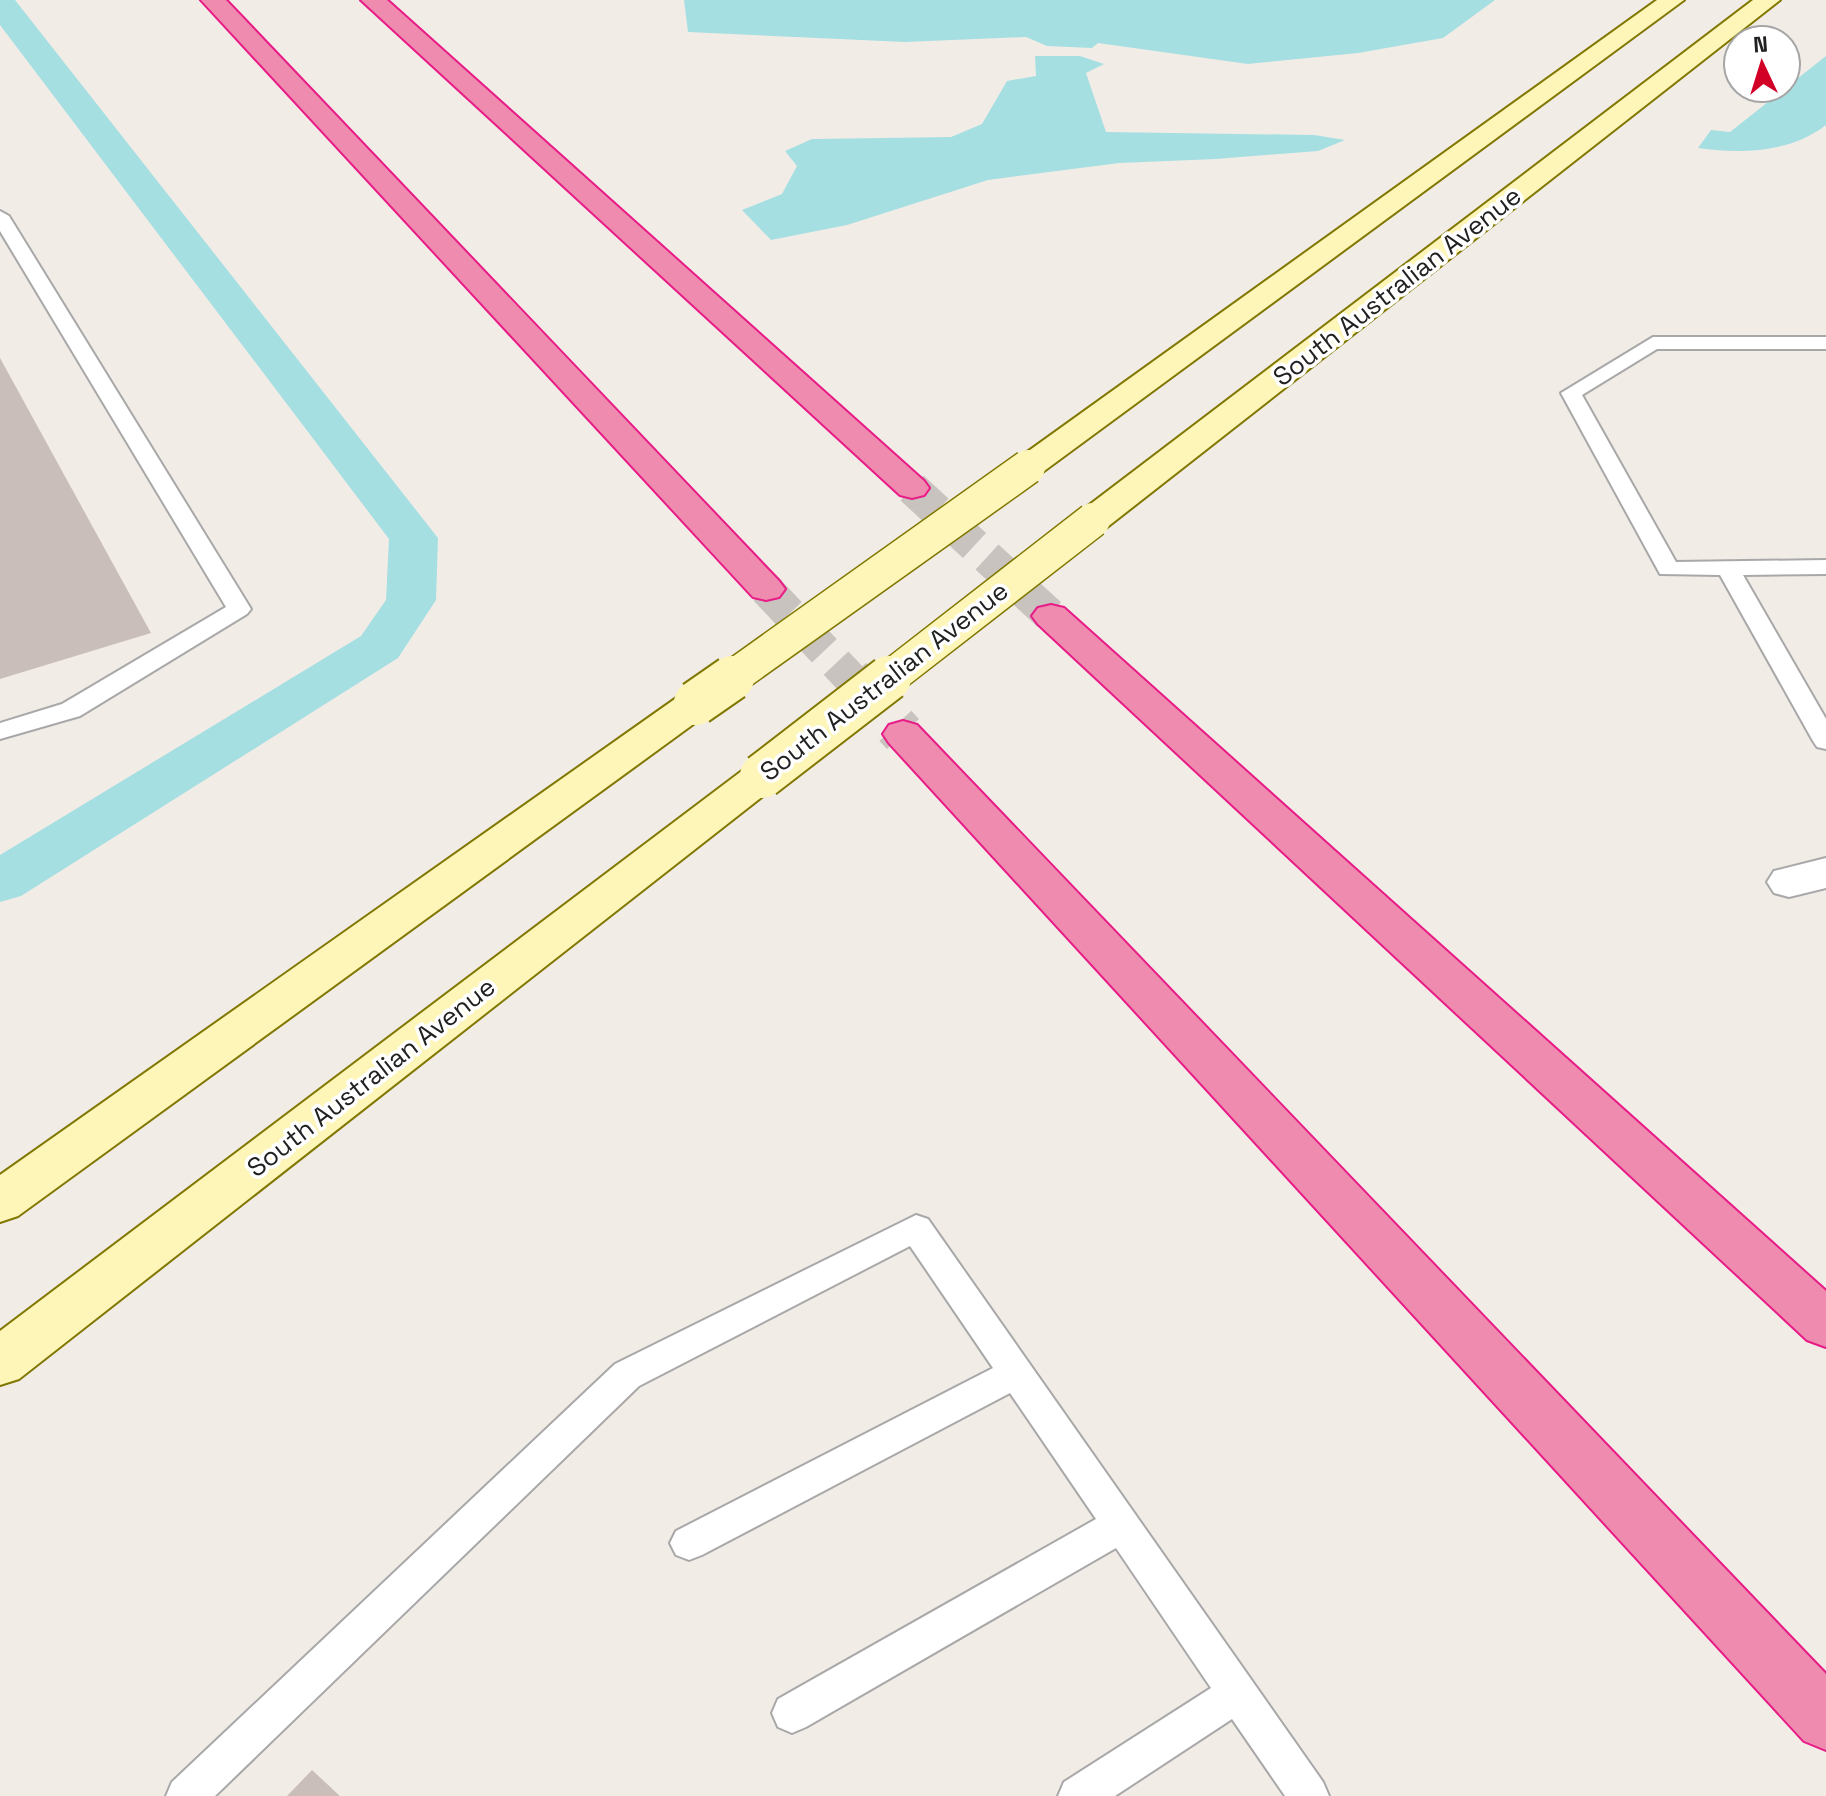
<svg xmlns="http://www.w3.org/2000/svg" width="1826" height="1796" font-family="'Space Grotesk',sans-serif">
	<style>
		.water { fill: #a5dfe2 }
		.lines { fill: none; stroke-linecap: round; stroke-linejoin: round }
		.canal { fill: #a5dfe2; fill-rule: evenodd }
		.building { fill: #cabeba }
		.motorway-tunnel-far1 { stroke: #c8c3bf; stroke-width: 34; stroke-dasharray: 34 17; stroke-linecap: butt }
		.motorway-tunnel { stroke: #c8c3bf; stroke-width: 44; stroke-dasharray: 44 22; stroke-linecap: butt }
		.service-casing { stroke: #a8a8a8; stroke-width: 4 }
		.minor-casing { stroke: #a8a8a8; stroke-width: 4 }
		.secondary-casing { stroke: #807700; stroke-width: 4 }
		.motorway-casing { stroke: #e81c87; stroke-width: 4 }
		.service { fill: #fff; fill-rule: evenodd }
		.minor { fill: #fff; fill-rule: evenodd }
		.secondary { fill: #fef5b9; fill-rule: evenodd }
		.motorway { fill: #ee8baf; fill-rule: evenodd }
		.secondary-bridge-far1-casing { stroke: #807700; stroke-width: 37; stroke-linecap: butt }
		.secondary-bridge-casing { stroke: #807700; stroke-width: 48; stroke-linecap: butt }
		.secondary-bridge-far1 { stroke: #fef5b9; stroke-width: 34 }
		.secondary-bridge { stroke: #fef5b9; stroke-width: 44 }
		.labels { text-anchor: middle; stroke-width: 7; stroke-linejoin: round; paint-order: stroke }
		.street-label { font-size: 26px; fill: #212121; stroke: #fff }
	</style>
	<rect width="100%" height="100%" fill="#f2ece7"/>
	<path class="water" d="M684,0h811l-52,38 -85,15 -110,11 -150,-21 -6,5 -45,-2 -21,-9 -121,5 -217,-10z
		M1035,56h45l24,8 -18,9 20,59 208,3 31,5 -27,11 -102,8 -97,4 -131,17 -141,45 -76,15 -29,-30 40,-16 15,-28 -12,-15 27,-12 139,-2 31,-13 25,-43 29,-5z
		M1826,56v69c-36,28 -85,29 -128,23l13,-18 19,2z"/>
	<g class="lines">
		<path class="canal" d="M0,0h15l423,538 -2,62 -38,58 -377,238 -21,6v-47l361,-219 25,-36 3,-61 -389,-514z"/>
	</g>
	<path class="building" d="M0,358l151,275 -151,46z
		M312,1770l28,26h-53z"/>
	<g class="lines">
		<path class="motorway-tunnel-far1" d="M912,488l139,128
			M766,589l86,91"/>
		<path class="motorway-tunnel" d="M850,678l53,56"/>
		<g class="service-casing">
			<path id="service" d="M0,211l9,5 242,393 -4,5 -167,102 -80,23v-16l62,-19 164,-97 -226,-376z
				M1653,337h173v12h-169l-75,46 94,167 150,-2v14l-83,1 83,144v30l-9,-2 -4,-6 -93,-166 -60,-1 -99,-181z
				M916,1215l12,4 395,563 6,14h-44l-53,-77 -117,77h-57l6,-14 147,-94 -95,-140 -310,179 -14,6 -14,-6 -6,-14 6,-14 318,-180 -86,-126 -308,162 -13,5 -13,-5 -6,-12 6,-12 317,-163 -83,-122 -271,140 -424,410h-49l6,-14 443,-418z"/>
		</g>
		<g class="minor-casing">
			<path id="minor" d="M1826,858v30l-37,9 -15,-4 -7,-11 7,-11z"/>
		</g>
		<g class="secondary-casing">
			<path id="secondary" d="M1657,0h27l-644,474 -12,3 -12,-3 -5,-7 5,-7z
				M1753,0h27l-674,528 -13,3 -13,-3 -5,-8 5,-8z
				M696,691l14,3 6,9 -6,9 -692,504 -18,6v-47l682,-481z
				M762,763l15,4 6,9 -6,9 -758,594 -19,6v-54l747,-564z"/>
		</g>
		<g class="motorway-casing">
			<path id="motorway" d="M201,0h25l553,581 6,8 -6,8 -13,3 -13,-3z
				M361,0h26l537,481 5,7 -5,7 -12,3 -12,-3z
				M1051,605l13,3 762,683v56l-19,-7 -769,-716 -6,-8 6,-8z
				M903,721l14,4 909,949v76l-22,-9 -915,-998 -6,-9 6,-9z"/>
		</g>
		<use href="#service" class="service"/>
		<use href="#minor" class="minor"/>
		<use href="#secondary" class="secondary"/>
		<use href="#motorway" class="motorway"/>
		<g class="secondary-bridge-far1-casing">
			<path id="secondary-bridge-far1" d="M729,680l299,-213
				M887,680l206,-160"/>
		</g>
		<g class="secondary-bridge-casing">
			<path id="secondary-bridge" d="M696,703l36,-25
				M762,776l127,-98"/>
		</g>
		<use href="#secondary-bridge-far1" class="secondary-bridge-far1"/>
		<use href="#secondary-bridge" class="secondary-bridge"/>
	</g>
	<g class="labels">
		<g class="street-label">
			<text transform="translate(1397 286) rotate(-38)" y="9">South Australian Avenue</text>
			<text transform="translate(884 681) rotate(-38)" y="9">South Australian Avenue</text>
			<text transform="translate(371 1077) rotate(-38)" y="9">South Australian Avenue</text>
		</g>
	</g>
	<g transform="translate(1762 64) rotate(356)"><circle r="38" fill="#ffffff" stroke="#a6a6a6" stroke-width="2"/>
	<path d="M0-6L14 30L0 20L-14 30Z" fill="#d20026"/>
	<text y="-12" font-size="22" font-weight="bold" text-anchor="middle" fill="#212121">N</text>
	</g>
</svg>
